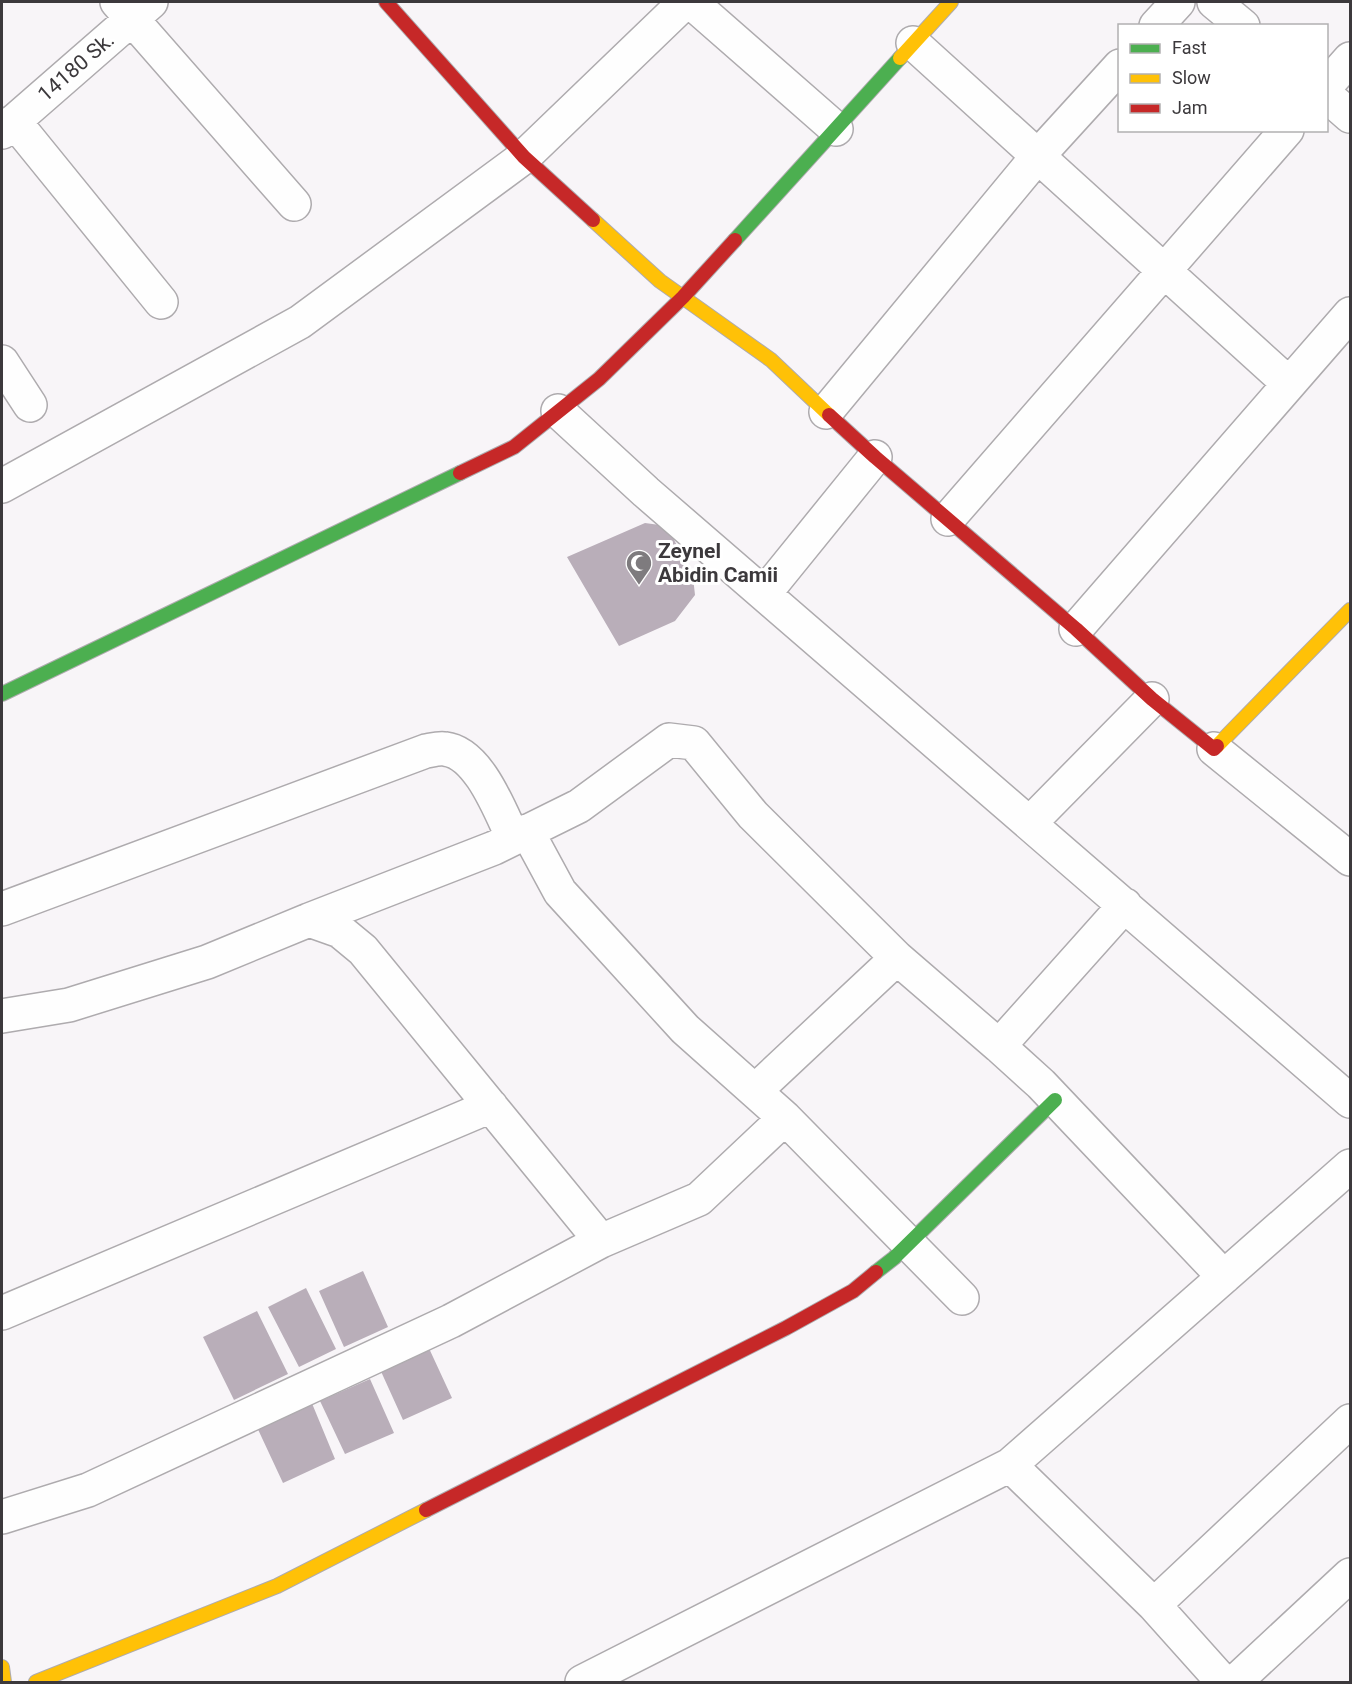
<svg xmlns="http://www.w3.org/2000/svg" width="1352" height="1684" font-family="Roboto,sans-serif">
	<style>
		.building { fill: #b9aeb9 }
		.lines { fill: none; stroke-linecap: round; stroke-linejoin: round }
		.street-casing { stroke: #aeabae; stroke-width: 36 }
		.fast-casing { stroke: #aeabae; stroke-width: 16 }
		.slow-casing { stroke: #aeabae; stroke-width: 16 }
		.jam-casing { stroke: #aeabae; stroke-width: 16 }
		.street { stroke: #fefefe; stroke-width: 33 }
		.fast { stroke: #4caf50; stroke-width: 14 }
		.slow { stroke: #ffc107; stroke-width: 14 }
		.jam { stroke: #c62828; stroke-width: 14 }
		.labels { text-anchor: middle; stroke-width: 6; stroke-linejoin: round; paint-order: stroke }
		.street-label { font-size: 21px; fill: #3c393c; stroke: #fff }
		.poi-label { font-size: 21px; font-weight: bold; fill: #3c393c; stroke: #fff; text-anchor: start }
	</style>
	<rect width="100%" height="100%" fill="#f8f5f8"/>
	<path class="building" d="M645,523l22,3 26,51 2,18 -20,26 -56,25 -52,-89z
		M363,1271l25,56 -44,20 -25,-56z
		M306,1288l30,61 -37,18 -31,-60z
		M257,1311l31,63 -54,26 -31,-63z
		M427,1344l25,54 -49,22 -24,-53z
		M370,1379l24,54 -49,21 -25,-53z
		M311,1401l24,58 -52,24 -28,-60z"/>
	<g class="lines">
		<g class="street-casing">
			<path id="street" d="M117,2l177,202
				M691,2l145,127
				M1214,2l29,24
				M1156,26l22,-24
				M913,43l375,340
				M1326,86l24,-27
				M1326,95l24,21
				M14,121l147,181
				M2,132l149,-130
				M2,362l28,43
				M558,411l88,81 704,609
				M826,412l211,-255 83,-91
				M2,486l298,-164 224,-165 161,-155
				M948,519l339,-389
				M764,594l111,-137
				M1076,629l274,-315
				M1214,749l136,110
				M1030,823l122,-124
				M527,831l33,61 125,137 100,89 177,180
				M2,909l424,-158c6,-1 13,-3 19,-2 34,4 55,62 68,89
				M309,920l185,-72 85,-42 90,-66 25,3 59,72 144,143 102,88 42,38 183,193
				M2,1016l67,-11 138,-43 102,-42 31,11 23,19 238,291
				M999,1046l126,-141
				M755,1091l142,-133
				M2,1313l489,-207
				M1010,1465l144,140 69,77
				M2,1517l86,-27 363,-169 150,-80 98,-42 86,-81
				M1154,1605l196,-184
				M582,1682l428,-217 340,-299
				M1235,1682l115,-107"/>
		</g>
		<g class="fast-casing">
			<path id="fast" d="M735,240l165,-182
				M2,694l458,-221
				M876,1272l18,-14 161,-158"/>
		</g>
		<g class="slow-casing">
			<path id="slow" d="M900,58l51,-56
				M593,220l67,61 111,79 58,55
				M1217,746l133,-136
				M2,1667l2,15
				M36,1682l241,-96 149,-76"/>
		</g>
		<g class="jam-casing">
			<path id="jam" d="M386,2l138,155 69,63
				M829,415l46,42 201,172 76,70 62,50 3,-3
				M460,473l54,-26 85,-68 84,-82 52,-57
				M426,1510l360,-182 67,-37 23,-19"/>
		</g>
		<use href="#street" class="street"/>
		<use href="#fast" class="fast"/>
		<use href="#slow" class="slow"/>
		<use href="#jam" class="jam"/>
	</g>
	<defs>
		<g id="mosque-pin" transform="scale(1.35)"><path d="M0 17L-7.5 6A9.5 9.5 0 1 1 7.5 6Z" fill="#7e7b7e" stroke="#fff"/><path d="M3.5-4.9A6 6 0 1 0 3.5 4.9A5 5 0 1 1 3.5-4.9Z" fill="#fff"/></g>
	</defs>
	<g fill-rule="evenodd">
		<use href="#mosque-pin" x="639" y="563"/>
	</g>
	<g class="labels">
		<g class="street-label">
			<text transform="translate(76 67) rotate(-41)" y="7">14180 Sk.</text>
		</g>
		<g class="poi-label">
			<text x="658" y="558">Zeynel<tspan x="658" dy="24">Abidin Camii</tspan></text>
		</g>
	</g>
	<rect width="1352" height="1684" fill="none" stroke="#3c393c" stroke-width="6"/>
	<rect x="1118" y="24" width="210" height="108" fill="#ffffff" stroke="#b1b0b1" stroke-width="1.5"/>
	<rect x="1130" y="44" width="30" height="9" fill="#4caf50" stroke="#b1b0b1" stroke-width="1.5"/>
	<text x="1172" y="54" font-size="18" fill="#3c393c">Fast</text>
	<rect x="1130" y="74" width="30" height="9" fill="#ffc107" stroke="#b1b0b1" stroke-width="1.5"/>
	<text x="1172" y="84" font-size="18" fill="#3c393c">Slow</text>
	<rect x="1130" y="104" width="30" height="9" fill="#c62828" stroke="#b1b0b1" stroke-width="1.5"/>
	<text x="1172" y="114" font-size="18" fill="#3c393c">Jam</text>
</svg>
